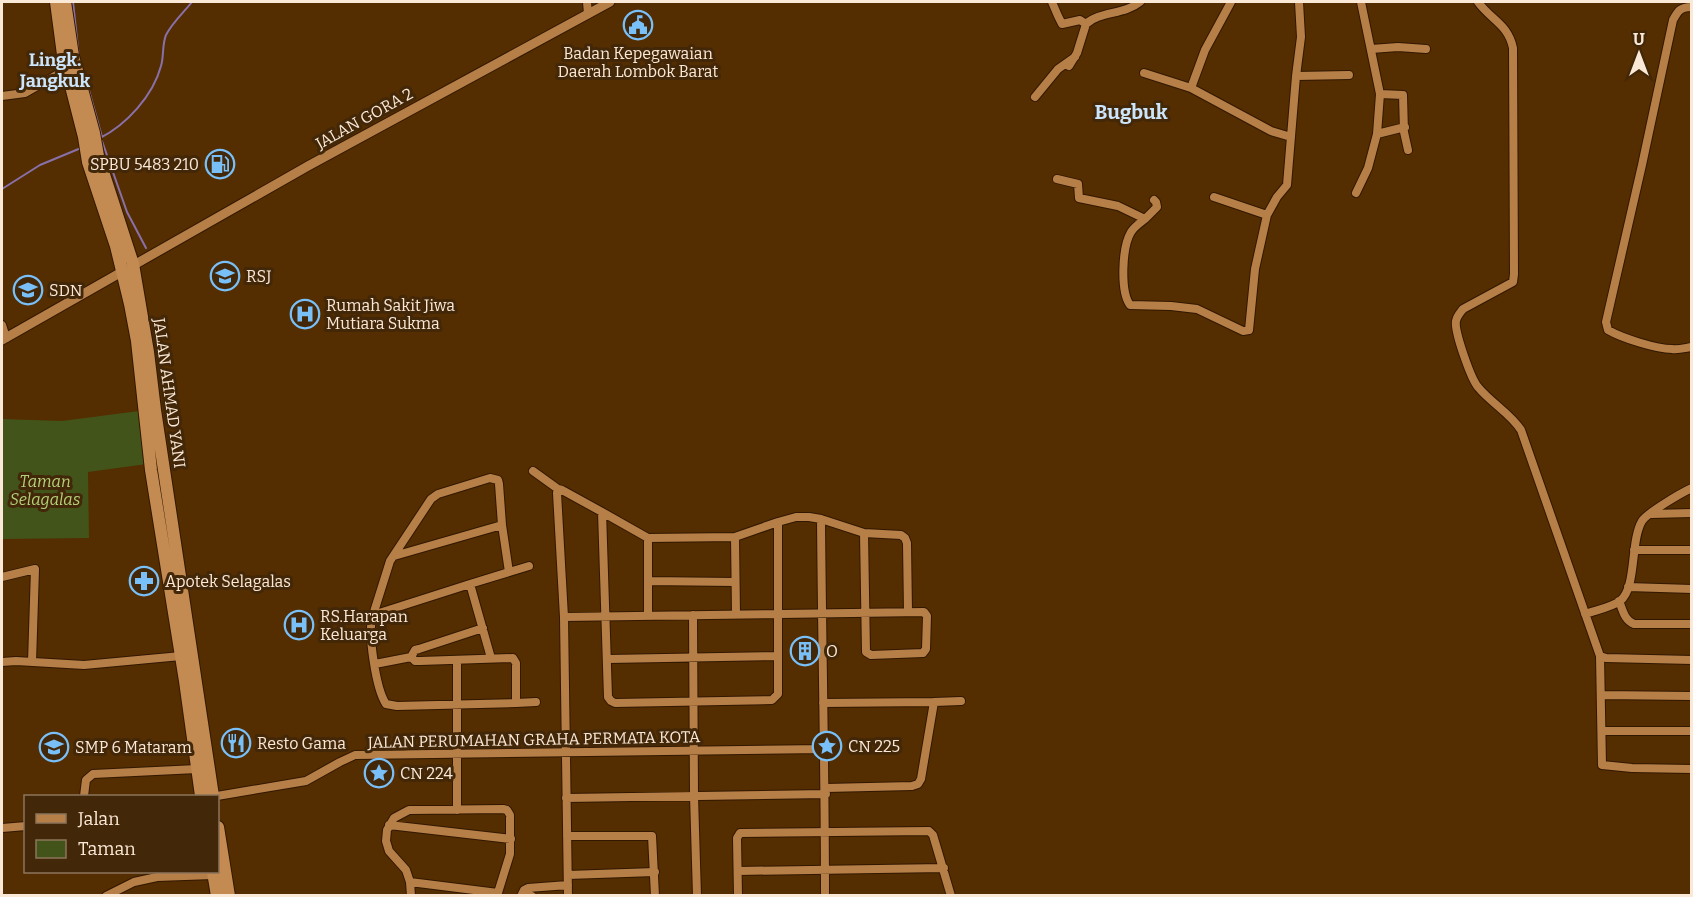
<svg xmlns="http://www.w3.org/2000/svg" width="1693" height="897" font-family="Bitter,serif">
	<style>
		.green { fill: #43541b }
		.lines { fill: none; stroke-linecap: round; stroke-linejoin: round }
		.stream { stroke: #8970a9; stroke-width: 2 }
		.minor-casing { stroke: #321800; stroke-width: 10 }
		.tertiary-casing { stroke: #321800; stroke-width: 11 }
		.trunk-casing { stroke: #321800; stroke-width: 14 }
		.minor { stroke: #b67f48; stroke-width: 8 }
		.tertiary { stroke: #b67f48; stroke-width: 9 }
		.trunk { stroke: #c38a52; stroke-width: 12 }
		.labels { text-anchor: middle; stroke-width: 6; stroke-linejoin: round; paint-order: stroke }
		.poi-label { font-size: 16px; fill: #fbe9d8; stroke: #422708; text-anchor: start }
		.street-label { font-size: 16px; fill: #fbe9d8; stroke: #422708 }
		.park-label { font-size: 16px; font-style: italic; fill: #b4d179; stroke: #422708 }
		.neighbourhood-label { font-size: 18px; font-weight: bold; fill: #cce5fb; stroke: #422708 }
		.quarter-label { font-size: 20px; font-weight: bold; fill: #cce5fb; stroke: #422708 }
	</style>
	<rect width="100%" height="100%" fill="#542d00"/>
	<path class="green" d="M139,411l8,53 -59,8 1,66 -87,1v-120l60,2z"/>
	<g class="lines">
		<path class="stream" d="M73,2l6,55
			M85,76l17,61
			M100,138c26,-13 53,-42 61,-72 3,-9 1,-22 5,-31 6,-12 18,-23 26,-33
			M102,141l25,71 19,36
			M2,189l38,-24 41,-17"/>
		<g class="minor-casing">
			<path id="minor" d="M587,2l1,12
				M1052,2l6,14 4,8 18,-4 6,4c14,-13 38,-9 54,-22
				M1478,2c13,18 30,22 35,46l1,226 -1,8 -50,27c-3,4 -6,7 -7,12 -2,10 15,58 22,66 13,16 32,26 43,43l79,226 6,2 86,2
				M1692,7c-12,0 -14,4 -19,13l-31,145 -36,157 2,8c14,8 48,19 64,19 6,1 13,-1 20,-2
				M1371,49l27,-2 28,2
				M1069,66l8,-13 9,-29
				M1144,73l47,15 80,43 20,6
				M1296,76l53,-1
				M1191,88l14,-38 26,-48
				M1380,94l23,1 1,37 4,18
				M2,96l23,-3 42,-24
				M1035,97l23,-28 17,-12
				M1377,134l28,-7
				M1057,179l21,5 1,14 39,8 27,13c-5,4 -10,7 -14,13 -9,15 -11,59 -1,73l41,1 26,3 46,22 6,-1 6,-61 12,-54 10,-18 10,-12 9,-109 5,-39 -2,-35
				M1356,193l12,-25 9,-34 3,-40 -19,-92
				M1214,197l53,18
				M1145,219l12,-12 -1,-5 -2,-2
				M2,325l4,13
				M533,471l25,18
				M1651,514l41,-1
				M821,519c1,125 4,251 4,377
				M778,522l18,-5h13l12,2 43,14 37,2 4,3 2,5 1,69
				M648,538l87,-1
				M1634,550h58
				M394,556l108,-31
				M2,577l33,-8 -3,93
				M648,581l87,1
				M470,584l59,-18
				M1628,587l64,2
				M1619,601c4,9 5,19 15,23h58
				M1585,614c11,-4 25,-6 35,-13 17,-13 10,-60 22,-80 5,-8 39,-28 50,-33
				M373,615l17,-54 41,-62 7,-5 52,-16 8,2 1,4 3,41 7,47
				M693,615l1,181 3,100
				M648,616v-78l-46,-26 6,185 3,4 4,2 157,-3 6,-6v-172l-43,15 1,77
				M564,617c120,-2 240,-4 360,-5l3,4 -1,33 -3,4 -52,2 -5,-3 -2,-119
				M1600,656l2,109 30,3 60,1
				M411,657l4,-7 4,-1 64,-21
				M608,659l170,-3
				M457,660v150
				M2,662l14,-1 68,4 97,-9
				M375,664l36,-7 4,4h5l93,-3 3,5v40l-119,3 -11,-2c-10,-15 -19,-72 -13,-89l97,-31 21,74
				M1601,695l91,1
				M934,702l27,-1
				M516,703l20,-1
				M823,703l111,-1 -13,77 -3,5 -6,2 -86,2
				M1602,731h90
				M84,796l2,-16 7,-6 104,-5
				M217,796l89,-15 34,-19 15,-7 469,-6
				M566,798l260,-4
				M389,825l122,14
				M2,828l24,-2
				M567,836h85l3,60
				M738,871l206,-3
				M568,875l87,-3
				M410,882l88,11
				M523,893l9,3
				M106,896l28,-14 23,-5 56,-2
				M411,896l-1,-14 -4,-12 -17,-19 -3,-10 1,-11 7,-12 15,-8 94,-1 4,1 3,5v39l-13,42
				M521,896l3,-6 4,-2 40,-3
				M568,896l-4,-279 -7,-124 1,-4 4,1 40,22
				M738,896l-1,-58 3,-5 189,-2 4,4 18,61"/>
		</g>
		<g class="tertiary-casing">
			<path id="tertiary" d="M2,340l306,-174 302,-164"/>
		</g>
		<g class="trunk-casing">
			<path id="trunk" d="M56,2l7,53 21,82 4,25 28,84 14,58 7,37 14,129 34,211 16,115
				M65,2l8,54 21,77 4,23 35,108 15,88 7,58 58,386
				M218,827l11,69
				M213,872l4,24"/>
		</g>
		<use href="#minor" class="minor"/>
		<use href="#tertiary" class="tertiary"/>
		<use href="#trunk" class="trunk"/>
	</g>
	<defs>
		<g id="civic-ring" transform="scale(1.5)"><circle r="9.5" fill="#422708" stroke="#79bff8" stroke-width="1.5"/><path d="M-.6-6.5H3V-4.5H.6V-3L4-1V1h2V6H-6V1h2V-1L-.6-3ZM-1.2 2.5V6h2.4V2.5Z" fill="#79bff8"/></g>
		<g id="fuel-ring" transform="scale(1.5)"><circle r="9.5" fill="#422708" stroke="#79bff8" stroke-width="1.5"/><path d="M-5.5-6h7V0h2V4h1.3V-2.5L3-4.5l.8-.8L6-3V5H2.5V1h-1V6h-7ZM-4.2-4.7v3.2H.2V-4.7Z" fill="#79bff8"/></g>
		<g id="university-ring" transform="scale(1.5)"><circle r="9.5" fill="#422708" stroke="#79bff8" stroke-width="1.5"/><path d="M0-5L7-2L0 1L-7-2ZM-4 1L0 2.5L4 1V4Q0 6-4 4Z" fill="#79bff8"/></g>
		<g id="school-ring" transform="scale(1.5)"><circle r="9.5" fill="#422708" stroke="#79bff8" stroke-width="1.5"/><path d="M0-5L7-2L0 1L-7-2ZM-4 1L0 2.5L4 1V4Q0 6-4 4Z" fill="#79bff8"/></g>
		<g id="hospital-ring" transform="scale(1.5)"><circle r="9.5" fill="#422708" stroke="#79bff8" stroke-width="1.5"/><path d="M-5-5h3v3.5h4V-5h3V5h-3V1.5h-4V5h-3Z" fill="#79bff8"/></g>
		<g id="pharmacy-ring" transform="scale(1.5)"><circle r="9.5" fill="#422708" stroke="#79bff8" stroke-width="1.5"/><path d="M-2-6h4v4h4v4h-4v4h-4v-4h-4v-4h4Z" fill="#79bff8"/></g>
		<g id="building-ring" transform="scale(1.5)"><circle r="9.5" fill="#422708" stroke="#79bff8" stroke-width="1.5"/><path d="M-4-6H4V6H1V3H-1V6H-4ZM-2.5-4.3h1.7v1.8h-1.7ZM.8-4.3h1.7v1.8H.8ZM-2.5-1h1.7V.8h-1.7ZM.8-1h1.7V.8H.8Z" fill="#79bff8"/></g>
		<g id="restaurant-ring" transform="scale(1.5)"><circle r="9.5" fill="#422708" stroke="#79bff8" stroke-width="1.5"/><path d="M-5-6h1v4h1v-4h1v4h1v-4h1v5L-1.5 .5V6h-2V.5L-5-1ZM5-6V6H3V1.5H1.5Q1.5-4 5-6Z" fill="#79bff8"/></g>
		<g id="sight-ring" transform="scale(1.5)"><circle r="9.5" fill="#422708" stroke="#79bff8" stroke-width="1.5"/><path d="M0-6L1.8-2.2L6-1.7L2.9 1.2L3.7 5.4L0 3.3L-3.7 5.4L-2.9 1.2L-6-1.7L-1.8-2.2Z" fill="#79bff8"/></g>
	</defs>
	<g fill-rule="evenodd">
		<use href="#civic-ring" x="638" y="25"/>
		<use href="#fuel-ring" x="220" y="164"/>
		<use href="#university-ring" x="225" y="276"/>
		<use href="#school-ring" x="28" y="290"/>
		<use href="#hospital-ring" x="305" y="314"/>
		<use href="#pharmacy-ring" x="144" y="581"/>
		<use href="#hospital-ring" x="299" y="625"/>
		<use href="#building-ring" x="805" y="651"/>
		<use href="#restaurant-ring" x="236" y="743"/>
		<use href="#sight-ring" x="827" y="746"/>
		<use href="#school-ring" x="54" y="747"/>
		<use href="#sight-ring" x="379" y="773"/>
	</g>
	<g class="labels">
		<g class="poi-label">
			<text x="638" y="59" text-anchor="middle">Badan Kepegawaian<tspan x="638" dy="18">Daerah Lombok Barat</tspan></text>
			<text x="199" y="170" text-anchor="end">SPBU 5483 210</text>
			<text x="246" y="282">RSJ</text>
			<text x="49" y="296">SDN</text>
			<text x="326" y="311">Rumah Sakit Jiwa<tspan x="326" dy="18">Mutiara Sukma</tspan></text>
			<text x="165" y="587">Apotek Selagalas</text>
			<text x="320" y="622">RS.Harapan<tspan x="320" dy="18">Keluarga</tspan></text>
			<text x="826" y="657">O</text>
			<text x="257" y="749">Resto Gama</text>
			<text x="848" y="752">CN 225</text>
			<text x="75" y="753">SMP 6 Mataram</text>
			<text x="400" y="779">CN 224</text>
		</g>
		<g class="street-label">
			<text transform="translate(364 118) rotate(-29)" y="6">JALAN GORA 2</text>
			<text transform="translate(170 393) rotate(82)" y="6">JALAN AHMAD YANI</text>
			<text transform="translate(534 739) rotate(-1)" y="6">JALAN PERUMAHAN GRAHA PERMATA KOTA</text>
		</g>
		<g class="park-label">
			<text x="45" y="487">Taman<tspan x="45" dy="18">Selagalas</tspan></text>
		</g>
		<g class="neighbourhood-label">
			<text x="55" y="66">Lingk.<tspan x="55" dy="21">Jangkuk</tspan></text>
		</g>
		<g class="quarter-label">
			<text x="1131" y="119">Bugbuk</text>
		</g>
	</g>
	<rect width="1693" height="897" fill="none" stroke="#fbe9d8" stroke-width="6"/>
	<rect x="24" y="795" width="195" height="78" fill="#422708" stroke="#8c755b" stroke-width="1.5"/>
	<rect x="36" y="814" width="30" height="9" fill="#b67f48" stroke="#8c755b" stroke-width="1.5"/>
	<text x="78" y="825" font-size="18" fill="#fbe9d8">Jalan</text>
	<rect x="36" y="840" width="30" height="18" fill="#43541b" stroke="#8c755b" stroke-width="1.5"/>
	<text x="78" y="855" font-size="18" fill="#fbe9d8">Taman</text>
	<g transform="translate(1639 54)" stroke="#422708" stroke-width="4.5" paint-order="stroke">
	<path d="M0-4.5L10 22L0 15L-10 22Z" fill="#fbe9d8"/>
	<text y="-9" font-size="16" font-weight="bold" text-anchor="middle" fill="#fbe9d8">U</text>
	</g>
</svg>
